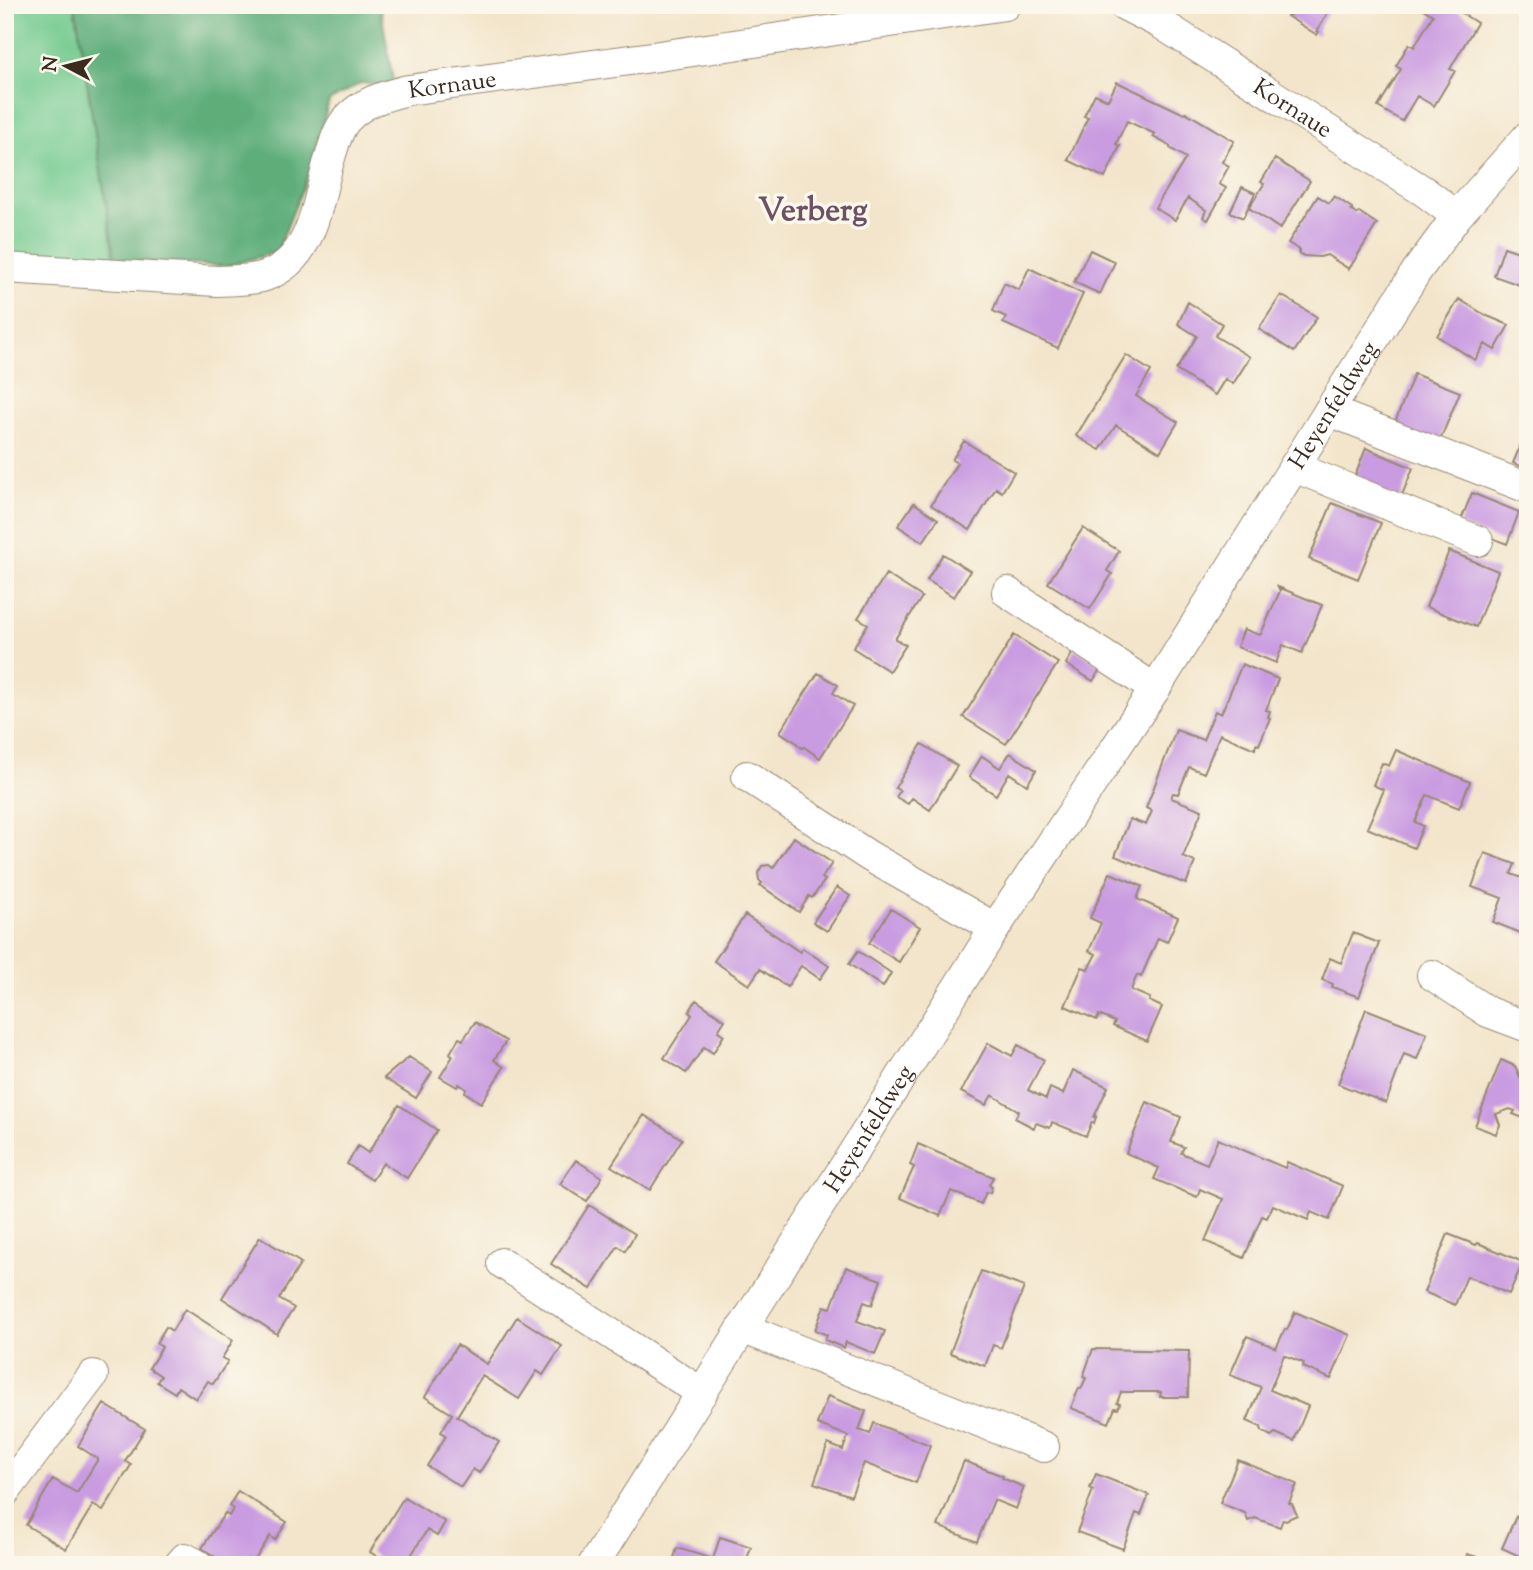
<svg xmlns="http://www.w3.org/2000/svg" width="1533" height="1570" font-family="'Sorts Mill Goudy',serif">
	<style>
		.green { fill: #73ca8f; stroke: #577a56; stroke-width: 2 }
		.forest { fill: #5eae7a; stroke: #4c6c4c; stroke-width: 2 }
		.building { fill: #c99be1 }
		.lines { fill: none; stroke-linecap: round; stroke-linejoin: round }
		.minor-casing { stroke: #978874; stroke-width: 32 }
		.minor { stroke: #fff; stroke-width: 30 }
		.labels { text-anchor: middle; stroke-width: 7; stroke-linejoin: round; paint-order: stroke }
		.street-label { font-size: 24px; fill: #3b2a1e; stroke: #fbf7ec }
		.district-label { font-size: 32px; font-weight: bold; fill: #6d5262; stroke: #fbf7ec }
	</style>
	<rect width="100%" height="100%" fill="#fbf7ec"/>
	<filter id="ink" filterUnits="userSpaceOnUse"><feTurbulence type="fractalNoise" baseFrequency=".0143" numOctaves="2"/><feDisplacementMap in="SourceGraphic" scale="14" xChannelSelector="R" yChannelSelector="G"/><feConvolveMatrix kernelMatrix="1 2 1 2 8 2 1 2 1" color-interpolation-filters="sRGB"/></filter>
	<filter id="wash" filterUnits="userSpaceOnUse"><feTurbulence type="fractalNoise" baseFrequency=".00686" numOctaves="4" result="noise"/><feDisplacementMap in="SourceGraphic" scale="28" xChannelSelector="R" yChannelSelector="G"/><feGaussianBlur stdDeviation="1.57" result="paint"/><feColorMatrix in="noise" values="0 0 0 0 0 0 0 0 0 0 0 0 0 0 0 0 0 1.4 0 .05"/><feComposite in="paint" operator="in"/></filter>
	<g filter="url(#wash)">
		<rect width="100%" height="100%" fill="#f3e5cb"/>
		<path class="green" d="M5,5h70l40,256 -110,-8z"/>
		<path class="forest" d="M75,5h305l14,81 -33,-3 -32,18 -18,66 -34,85 -50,14 -112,-5z"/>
		<g id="blocks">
			<path class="building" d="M1296,5h36l-15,26 2,1 -2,3 -30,-19 1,-2 2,1z
				M1416,5h37l-1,2 25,16 -27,46 5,2 -21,35 -17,-10 -15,25 -24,-14 23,-38 -5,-3 13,-22 5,3 19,-32z
				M1117,82l67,32 1,-2 49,29 -12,21 7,4 -10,18 7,4 -18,32 -5,-3 3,-7 -18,-12 -13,22 -20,-12 31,-50 -16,-10v-2l-17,-9 2,-3 -28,-13 -11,23 4,2 -15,32 -37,-18 20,-43 -4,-1 11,-22 13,6z
				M1275,159l35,22 -30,48 -31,-21 15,-24 -3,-2z
				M1242,187l13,6 -12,25 -13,-6z
				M1318,196l11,7 5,-7 18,12 -1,2 6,4 2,-2 18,12 -28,45 -22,-14 -7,2 -16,-1 -6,-3 2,-3 -12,-7z
				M1504,247l24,8v33l-34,-12z
				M1090,250l25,12 -15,32 -26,-12z
				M1029,268l54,26 -25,54 -55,-25 3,-6 -13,-6 11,-28 15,7z
				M1281,295l36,22 -23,35 -35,-23z
				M1459,299l26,16 24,10 -14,25 -10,-6 -10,16 -38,-24z
				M1188,302l34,22 -7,12 35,21 -17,27 -8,-5 -10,16 -39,-25 21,-34 -19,-12z
				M1126,355l25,16 -15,25 42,26 -18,30 -44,-27 -16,25 -24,-14z
				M1414,374l46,18 -21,51 -45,-18z
				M1528,428v41l-15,-6z
				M964,441l50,31 -12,20 -6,-4 -26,42 -39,-25 26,-42 -5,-3z
				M1366,448l47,20 -13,32 -47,-19z
				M1472,493l47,19 -12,32 -48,-19z
				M914,503l24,16 -15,23 -25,-16z
				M1332,503l49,20 -23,56 -49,-20z
				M1083,528l36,23 -12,20 5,3 -22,35 -42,-26z
				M1449,551l49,20 -22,56 -50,-20z
				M943,554l27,17 -16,26 -27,-17z
				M886,574l36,23 -27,42 11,6 -17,26 -36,-23 15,-24 -10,-6z
				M1278,587l44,18 -20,48 -19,-8 -7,18 -39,-16 7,-18 15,6 2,-1 19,-43z
				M1014,635l44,28 -52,81 -43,-27z
				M1075,649l27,17 -9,15 -27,-17z
				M1242,664l36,15 -12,31 4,1 -2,6 2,1 -11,27 -3,-1 -1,5 -35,-15 -16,39 -15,-6 -11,27 -5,-1 -2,5 31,12 -19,47 12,5 -9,22 -71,-28 15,-37 16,6 6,-14 -6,-3 30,-78 27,10 12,-29 6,3z
				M818,673l20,12 -5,8 20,13 -33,52 -16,-11 -2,1 -5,-4v-1l-17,-11z
				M922,744l35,22 -27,44 -18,-12 -4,6 -12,-7 4,-6 -5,-3z
				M1396,750l74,32 -11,26 -32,-13 -12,27 8,4 -9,22 -47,-20 17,-38 -11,-5 9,-22 7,3z
				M1010,753l26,17 -9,15 -18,-12 -13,22 -27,-18 13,-21 18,12z
				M794,837l38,26 -10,15 3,2 -13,18 -3,-2 -10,16 -39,-27 2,-2 -3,-3 -1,-7 4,-7 7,-1 4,3z
				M1485,853l30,11 -4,10 17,6v56l-35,-14 9,-24 -30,-11z
				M1110,873l32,13 -5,13 41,18 -11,25 -9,-4 -17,39 -4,-2 -6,15 19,8 -1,3 13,6 -15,34 -34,-15 2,-4 -16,-7 -2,5 -32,-14 17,-39 6,2 8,-15 -7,-3 12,-28 -11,-5z
				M837,887l13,9 -23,35 -14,-9z
				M891,909l29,18 -21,35 -30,-19z
				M745,915l55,37 2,-4 27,18 -9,13 -19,-13 -14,21 -27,-18 -11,16 -35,-24z
				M1353,933l26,10 -20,54 -27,-10 1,-3 -11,-4 8,-22 11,5z
				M858,951l33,22 -8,14 -34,-23z
				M696,1000l29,20 -7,11 6,4 -11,18 -9,-6 -18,26 -22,-15 28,-43 -3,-3z
				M1366,1009l61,24 -10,26 -13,-5 -18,49 -48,-19z
				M475,1022l31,19 -12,19 10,7 -23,36 -16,-11 1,-3 -7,-5 -2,3 -17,-10 13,-21 -3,-3 9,-15 4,2z
				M988,1043l24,13 6,-11 26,15 -16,30 18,9 4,-11 13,6 10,-24 35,17 -14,30h2l-2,6 -2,-1 -6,14 -34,-14 -2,6 -14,-5 -2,5 -19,-10 4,-7 -27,-16 -6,10 -25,-13z
				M409,1057l23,15 -16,26 -32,-20z
				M1501,1060l14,6 6,13 7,2v39l-15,-6 2,-3 -5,-2 -14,5 4,11 -4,9 -21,-8z
				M1147,1102l34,15 -10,25 13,5 -3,6 26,11 11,-25 67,29 2,-6 56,24 -14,34 -18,-8 -3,8 -35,-15 -6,13 -5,-2 -18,42 -39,-17 18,-42 -23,-10 -3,8 -43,-18 5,-11 -33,-15z
				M399,1105l38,25 -30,48 -24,-15 -11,17 -25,-16 11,-18 10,7z
				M644,1115l38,24 -32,51 -39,-24z
				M918,1144l75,33 -4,8 3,2 -2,6 -4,-1 -5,12 -30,-13 -11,25 -40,-18 14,-31 -4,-2z
				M576,1160l26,17 -15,24 -27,-17z
				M589,1205l46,29 -10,17 -7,-5 -27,43 -40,-25z
				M1448,1234l28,11 2,-2 45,19 -14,32 -42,-18 -12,29 -31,-13z
				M260,1237l41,26 -22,36 15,9 -17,26 -55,-36z
				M846,1267l35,13 -9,25 -8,-3 -7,19 28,10 -10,23 -29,-12 -2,6 -19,-8 2,-5 -12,-5 9,-24 7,2z
				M981,1271l43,16 -23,61 -8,-3 -8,21 -35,-13z
				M185,1309l48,31 -11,18 6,3 -15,23 -5,-3 -12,18 -18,-12 -3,6 -18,-11 4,-6 -12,-8 13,-21 -6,-4 10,-16 6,4z
				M1295,1312l55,23 -19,44 -28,-12 1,-4 -20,-8 -14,35 38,16 -14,35 -19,-8 -4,3 -9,-5 -1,-4 -14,-6 14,-34 -31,-12 17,-39 29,12 9,-19 2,1z
				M517,1317l45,29 -19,29 -6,-4 -18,28 -37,-23 -25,40 42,26 -20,31 -6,-4 -12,18 -34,-21 19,-30 -5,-4 11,-18 -27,-17 32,-52 30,19z
				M1093,1349l96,2 -1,46h-28l1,-5h-40l-4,11 3,1 -2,5 -3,-1 -6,15 -38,-15 8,-20 2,1 5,-11 -3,-1z
				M828,1396l38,15 -7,19 11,4 4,-11 56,22 -14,38 -52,-20 -13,33 -37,-13 14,-39 15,6 5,-14 -31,-12z
				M104,1404l41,25 -20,32 6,4 -28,46 -10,-6 -27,44 -40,-24 27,-46 24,14 21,-34 -20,-13z
				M1238,1460l59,24 -8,19 3,1 5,11 -11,5 -3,-1 -3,8 -25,-9 -7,3 -3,-8 -25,-10z
				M964,1461l39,15 -1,2 22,9 -8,22 -22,-9 -17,42 -39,-16z
				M1096,1474l53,21 -8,20 -5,-2 -13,36 -46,-17 16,-42 -3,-2z
				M238,1491l49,31 -12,18 -5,-4 -17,27 -5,-4 -4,6h-29l3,-6 -16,-11 23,-35 4,3 4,-7 -4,-3z
				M404,1497l41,25 -8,14 -10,-6 -22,35h-15l-20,-13z
				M1516,1516l12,5v39l-26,-12z
				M720,1537l31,10 -6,18h-19l-12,-5 -1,5h-41l5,-17 36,11z
				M1467,1554l33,10v1h-36z"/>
		</g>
	</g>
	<g filter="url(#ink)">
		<use href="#blocks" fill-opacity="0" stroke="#978874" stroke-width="2"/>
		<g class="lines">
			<g class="minor-casing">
				<g id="minor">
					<path id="s1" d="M1124,5l39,20 262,167 32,24"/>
					<path id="s2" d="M5,268l212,13c16,-1 33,0 48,-5 47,-16 52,-71 63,-112 5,-15 8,-32 18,-44 17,-19 39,-24 62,-30l244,-33 353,-52"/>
					<path d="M1329,411l199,77"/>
					<path d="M1294,467l184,74"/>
					<path d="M1007,592l148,97"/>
					<path d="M747,776l122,80 126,72"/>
					<path d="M1432,975l56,37 40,15"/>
					<path d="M502,1263l200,130"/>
					<path d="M742,1328l302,119"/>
					<path d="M5,1492l88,-117"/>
					<path d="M179,1565l6,-7 13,7"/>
					<path id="s3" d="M593,1565l402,-637 160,-239 261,-417 41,-56 71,-80"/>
				</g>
			</g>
			<use href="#minor" class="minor"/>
		</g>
	</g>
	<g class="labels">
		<g class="street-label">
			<text dy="8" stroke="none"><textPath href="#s2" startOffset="558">Kornaue</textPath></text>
			<text dy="8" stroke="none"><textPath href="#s1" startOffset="198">Kornaue</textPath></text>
			<text dy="8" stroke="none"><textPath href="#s3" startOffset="1376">Heyenfeldweg</textPath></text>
			<text dy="8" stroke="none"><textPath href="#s3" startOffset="516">Heyenfeldweg</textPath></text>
		</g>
		<g class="district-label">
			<text x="813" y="220">Verberg</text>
		</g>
	</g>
	<rect width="1533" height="1570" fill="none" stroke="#fbf7ec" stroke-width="28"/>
	<g transform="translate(66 66) rotate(277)" stroke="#fbf7ec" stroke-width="5" paint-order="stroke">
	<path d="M0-5L12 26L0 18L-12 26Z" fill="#3b2a1e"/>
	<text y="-10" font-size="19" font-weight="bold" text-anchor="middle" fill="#3b2a1e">N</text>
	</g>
</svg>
